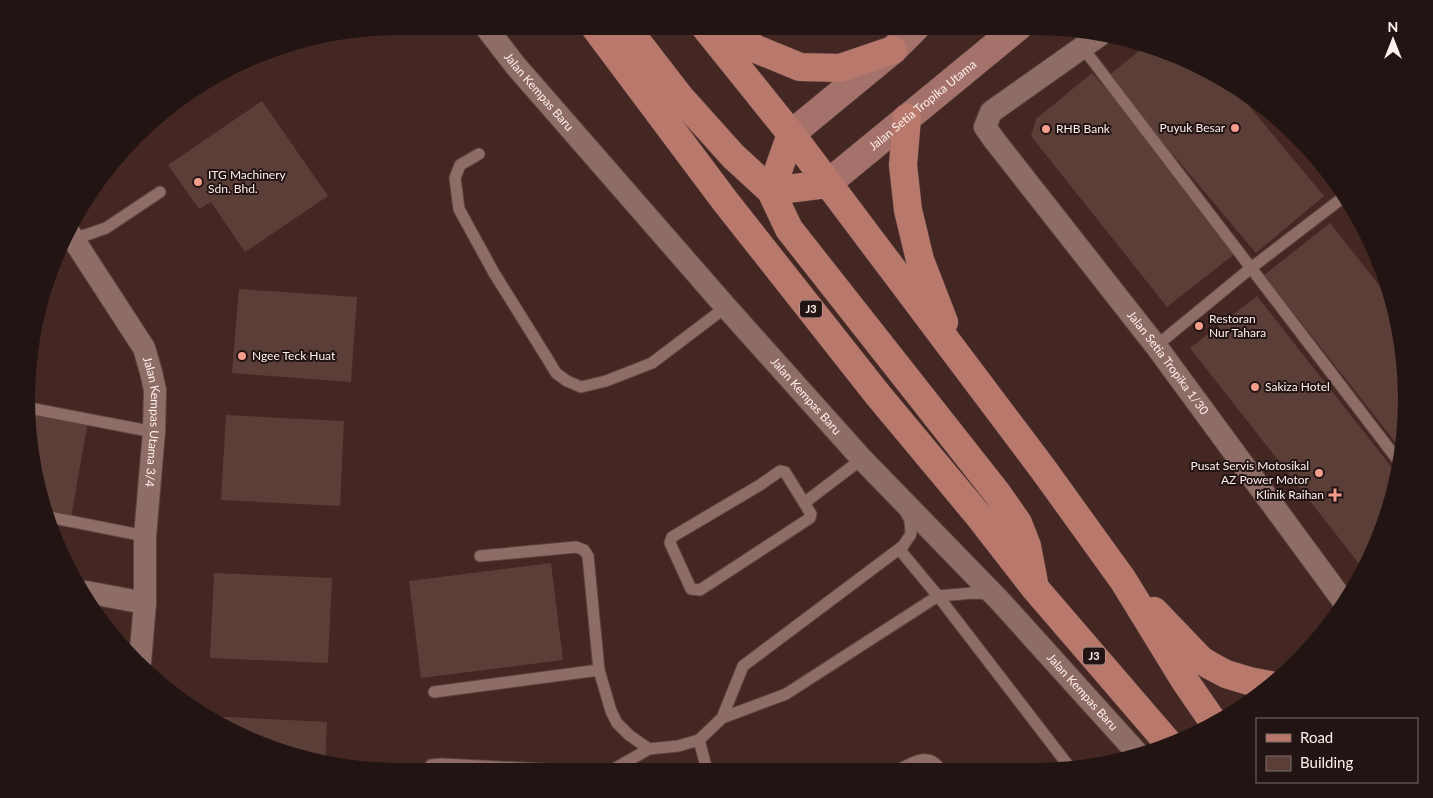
<svg xmlns="http://www.w3.org/2000/svg" width="1433" height="798" font-family="Lato,sans-serif">
	<style>
		.building { fill: #5c3e38 }
		.lines { fill: none; stroke-linecap: round; stroke-linejoin: round }
		.lane-casing { stroke: #5c4541; stroke-width: 13 }
		.street-casing { stroke: #5c4541; stroke-width: 24 }
		.secondary-casing { stroke: #5c4541; stroke-width: 29 }
		.primary-casing { stroke: #5c4541; stroke-width: 29 }
		.lane { stroke: #8f6d67; stroke-width: 11 }
		.street { stroke: #8f6d67; stroke-width: 22 }
		.secondary { stroke: #a4726a; stroke-width: 28 }
		.primary { stroke: #b8786c; stroke-width: 28 }
		.poi-dot { fill: #f49d8d; stroke: #211412; stroke-width: 2 }
		.labels { text-anchor: middle; stroke-width: 4; stroke-linejoin: round; paint-order: stroke }
		.shield { fill: #211412; stroke: #bcadab; stroke-width: 1 }
		.shield-label { font-size: 11px; font-weight: bold; fill: #ffefec }
		.street-label { font-size: 12px; fill: #ffefec; stroke: #211412 }
		.poi-label { font-size: 12px; fill: #ffefec; stroke: #211412; text-anchor: start }
	</style>
	<rect width="100%" height="100%" fill="#442722"/>
	<path class="building" d="M1147,45l7,1 67,30 8,6 95,114 -68,57 -123,-146 -24,-32z
		M1092,73l27,30 118,149 -70,55 -136,-171 5,-17z
		M262,101l66,95 -83,56 -34,-50 -12,7 -31,-44z
		M1330,223l64,81 12,71 -3,77 -139,-177z
		M239,289l118,8 -6,85 -119,-9z
		M1257,296l140,178 -10,45 -23,51 -174,-222z
		M28,411l60,11 -17,95 -23,-4 -21,-90z
		M226,415l118,6 -4,85 -119,-6z
		M551,563l12,97 -142,18 -12,-97z
		M214,573l118,5 -4,85 -118,-5z
		M208,716l119,6 -2,39 -46,-9 -67,-30z"/>
	<g class="lines">
		<g class="lane-casing">
			<path id="lane" d="M1083,48l317,415
				M479,154l-19,11 -5,13 4,31 35,64 53,85 9,15 11,8 14,6 25,-6 46,-18 74,-56
				M69,238l17,-3 20,-7 54,-36
				M1156,346l95,-78 94,-72
				M29,408l125,24
				M780,471l5,1 26,42 -1,4 -110,72 -9,-1 -21,-46 2,-6 88,-52z
				M804,503l58,-44
				M49,517l96,19
				M899,549l39,47 133,173
				M480,556l96,-9 8,3 4,6 11,114 12,41 6,12 12,12 20,14
				M434,692l165,-22
				M722,718l21,-52 160,-120 8,-12 -1,-14 -5,-9
				M699,740l8,30
				M900,769c14,-7 29,-17 40,0
				M612,770l37,-21 29,-3 21,-6 23,-22 64,-24 152,-98 35,-3 19,1
				M428,771l3,-6 10,-1 121,6"/>
		</g>
		<g class="street-casing">
			<g id="street">
				<path id="s1" d="M485,26l30,39 211,242 136,152 138,142 139,154"/>
				<path id="s2" d="M1100,35l-109,77 -6,15 10,14 161,205 188,256"/>
				<path id="s3" d="M70,234l74,114 7,24 4,18 -1,42 -9,104v67l-5,59"/>
				<path d="M86,592l59,11"/>
			</g>
		</g>
		<g class="secondary-casing">
			<g id="secondary">
				<path d="M791,134l102,-84 23,-23"/>
				<path id="s4" d="M827,184l191,-157"/>
			</g>
		</g>
		<g class="primary-casing">
			<path id="primary" d="M594,26l131,175 153,194 100,120 56,72 135,157
				M626,27l54,70 53,59 38,35 18,38 208,264 21,30 9,23 7,37
				M705,27l86,107 252,335 80,111 62,101 29,42
				M724,27l32,22 44,18 40,1 53,-18
				M907,118l-4,47 5,45 12,50 24,62
				M771,191l20,-57
				M771,191l56,-7
				M1154,611l47,49 10,6 15,8 23,7 21,4"/>
		</g>
		<use href="#lane" class="lane"/>
		<use href="#street" class="street"/>
		<use href="#secondary" class="secondary"/>
		<use href="#primary" class="primary"/>
	</g>
	<g class="poi-dot">
		<circle cx="1235" cy="128" r="5"/>
		<circle cx="1046" cy="129" r="5"/>
		<circle cx="198" cy="182" r="5"/>
		<circle cx="1199" cy="326" r="5"/>
		<circle cx="242" cy="356" r="5"/>
		<circle cx="1255" cy="387" r="5"/>
		<circle cx="1319" cy="473" r="5"/>
		<path d="M1332.5 487.5h5v5h5v5h-5v5h-5v-5h-5v-5h5z"/>
	</g>
	<g class="labels">
		<g class="shield">
			<rect x="800" y="300.5" width="22" height="17" rx="4"/>
			<rect x="1083" y="647.5" width="22" height="17" rx="4"/>
		</g>
		<g class="shield-label">
			<text x="811" y="313">J3</text>
			<text x="1094" y="660">J3</text>
		</g>
		<g class="street-label">
			<text dy="4" stroke="none"><textPath href="#s1" startOffset="85">Jalan Kempas Baru</textPath></text>
			<text dy="4" stroke="none"><textPath href="#s4" startOffset="124">Jalan Setia Tropika Utama</textPath></text>
			<text dy="4" stroke="none"><textPath href="#s2" startOffset="448">Jalan Setia Tropika 1/30</textPath></text>
			<text dy="4" stroke="none"><textPath href="#s1" startOffset="490">Jalan Kempas Baru</textPath></text>
			<text dy="4" stroke="none"><textPath href="#s3" startOffset="211">Jalan Kempas Utama 3/4</textPath></text>
			<text dy="4" stroke="none"><textPath href="#s1" startOffset="895">Jalan Kempas Baru</textPath></text>
		</g>
		<g class="poi-label">
			<text x="1225" y="132" text-anchor="end">Puyuk Besar</text>
			<text x="1056" y="133">RHB Bank</text>
			<text x="208" y="179">ITG Machinery<tspan x="208" dy="14">Sdn. Bhd.</tspan></text>
			<text x="1209" y="323">Restoran<tspan x="1209" dy="14">Nur Tahara</tspan></text>
			<text x="252" y="360">Ngee Teck Huat</text>
			<text x="1265" y="391">Sakiza Hotel</text>
			<text x="1309" y="470" text-anchor="end">Pusat Servis Motosikal<tspan x="1309" dy="14">AZ Power Motor</tspan></text>
			<text x="1324" y="499" text-anchor="end">Klinik Raihan</text>
		</g>
	</g>
	<path d="M0 0H1433V798H0ZM399 35H1034A364 364 0 0 1 1398 399V399A364 364 0 0 1 1034 763H399A364 364 0 0 1 35 399V399A364 364 0 0 1 399 35Z" fill="#211412" fill-rule="evenodd"/>
	<rect x="1256" y="718" width="162" height="65" fill="#211412" stroke="#7a6c69"/>
	<rect x="1266" y="734" width="25" height="8" fill="#b8786c" stroke="#7a6c69"/>
	<text x="1300" y="743" font-size="15" fill="#ffefec">Road</text>
	<rect x="1266" y="756" width="25" height="15" fill="#5c3e38" stroke="#7a6c69"/>
	<text x="1300" y="768" font-size="15" fill="#ffefec">Building</text>
	<g transform="translate(1393 40)" stroke="#211412" stroke-width="4" paint-order="stroke">
	<path d="M0-4L9 19L0 12L-9 19Z" fill="#ffefec"/>
	<text y="-8" font-size="14" font-weight="bold" text-anchor="middle" fill="#ffefec">N</text>
	</g>
</svg>
